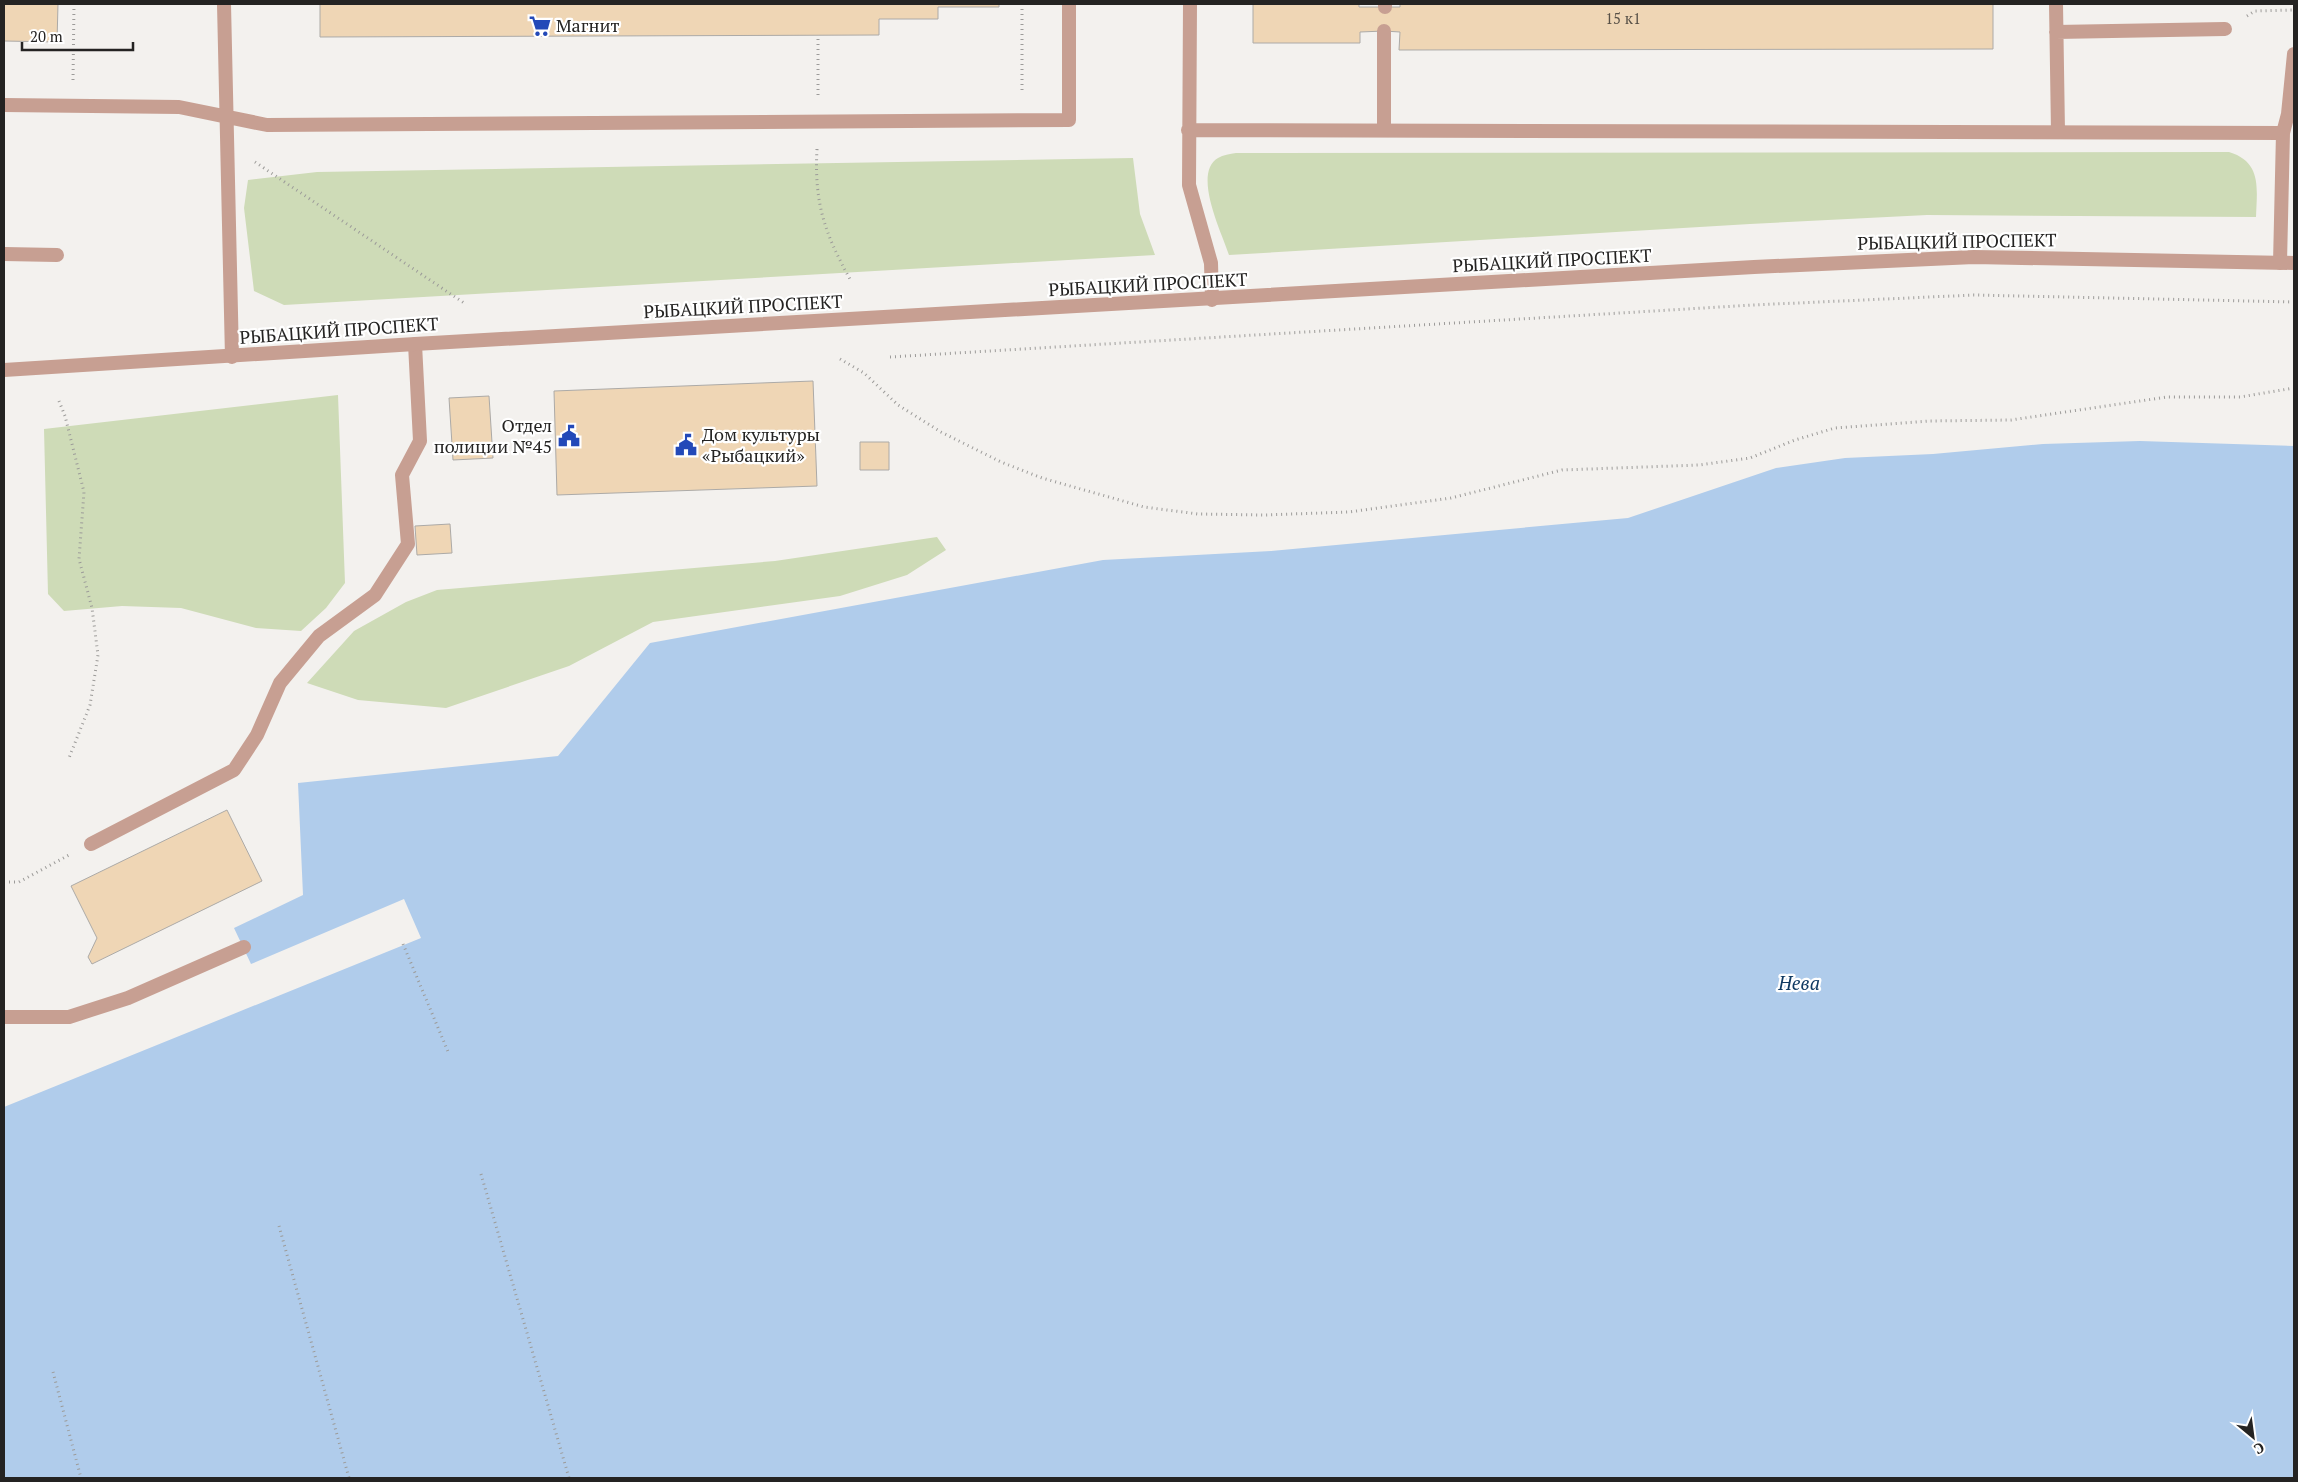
<svg xmlns="http://www.w3.org/2000/svg" width="2298" height="1482" font-family="'PT Serif',serif">
	<style>
		.green { fill: #cedbb7 }
		.water { fill: #b0cceb }
		.building { fill: #efd6b5; stroke: #acaaa7 }
		.lines { fill: none; stroke-linecap: round; stroke-linejoin: round }
		.path { stroke: #9c9b99; stroke-width: 3; stroke-dasharray: 1 4; stroke-linecap: butt }
		.service { stroke: #c79f92; stroke-width: 14 }
		.minor { stroke: #c79f92; stroke-width: 14 }
		.labels { text-anchor: middle; stroke-width: 4.5; stroke-linejoin: round; paint-order: stroke }
		.number-label { font-size: 15px; fill: #575047 }
		.poi-label { font-size: 18px; fill: #242322; stroke: #fff; text-anchor: start }
		.street-label { font-size: 18px; fill: #242322; stroke: #fff }
		.water-label { font-size: 19px; font-style: italic; fill: #103a62; stroke: #fff }
	</style>
	<rect width="100%" height="100%" fill="#f3f1ee"/>
	<path class="green" d="M2229,152c33,10 28,36 27,65l-329,-2 -177,9 -521,31c-7,-22 -37,-82 -11,-97 5,-3 12,-4 18,-5z
		M1133,158l7,56 15,41 -871,50 -30,-14 -10,-83 4,-28 69,-8z
		M338,395l7,188 -19,25 -25,23 -45,-3 -75,-20 -59,-2 -58,5 -16,-17 -4,-165z
		M937,537l9,13 -39,25 -67,21 -187,26 -84,44 -123,42 -88,-8 -51,-17 47,-52 52,-29 31,-12 338,-29z"/>
	<path class="water" d="M2140,441l154,5v1032h-2290v-371l417,-169 -17,-39 -153,65 -17,-36 69,-33 -5,-112 260,-27 92,-113 453,-83 168,-9 357,-33 148,-50 69,-10 88,-4 110,-10z"/>
	<path class="building" d="M4,4h54l-1,38 -53,-1z
		M320,4h679v3h-61v12h-59v16l-559,2z
		M1253,4h106v3h41v-3h593v45l-594,1 1,-18 -16,-1 -24,1v11h-107z
		M813,381l4,105 -260,9 -3,-104z
		M489,396l4,62 -40,2 -4,-62z
		M860,442h29v28h-29z
		M450,524l2,29 -35,2 -2,-29z
		M227,810l35,71 -170,83 -4,-7 9,-19 -26,-52z"/>
	<g class="lines">
		<path class="path" d="M1022,4v89
			M2247,16l8,-5 39,-1
			M73,80l1,-76
			M818,95v-60
			M817,149c-3,55 8,85 34,132
			M255,162l209,141
			M890,357l863,-52 221,-10 320,7
			M840,359l24,14 34,32 43,27 60,30 41,16 102,29 54,7 66,1 85,-3 102,-14 111,-28 137,-5 51,-7 45,-18 40,-12 95,-7 81,-1 156,-23h73l54,-9
			M59,401l6,15 19,76 -5,67 13,49 6,47 -8,50 -21,53
			M4,882h15l50,-27
			M403,944l46,110
			M481,1174l88,304
			M279,1226l70,252
			M53,1372l28,106"/>
		<path class="service" d="M224,4l8,353
			M1190,4l-1,181 22,78 1,37
			M2056,4l2,128
			M1385,7v-3
			M2056,32l169,-3
			M4,105l175,2 88,18 802,-5v-116
			M1188,130l1095,3
			M1384,130v-99
			M4,254l53,1
			M2280,263l3,-130 5,-19 6,-60
			M91,844l143,-74 23,-35 23,-52 39,-47 56,-41 33,-51 -6,-69 18,-34 -5,-97
			M4,1017h65l59,-19 116,-51"/>
		<path class="minor" d="M4,370l411,-26 1339,-77 220,-10 320,6"/>
	</g>
	<defs>
		<g id="supermarket-bare" transform="scale(1.725)"><path d="M-6-5.5h2.5l.6 2H6L4.5 2H-2.5L-4.4-4H-6ZM-1.5 3.2a1.3 1.3 0 1 0 .1 0ZM3 3.2a1.3 1.3 0 1 0 .1 0Z" fill="#2349b8" stroke="#fff" stroke-width="2.5" paint-order="stroke"/></g>
		<g id="civic-bare" transform="scale(1.725)"><path d="M-.6-6.5H3V-4.5H.6V-3L4-1V1h2V6H-6V1h2V-1L-.6-3ZM-1.2 2.5V6h2.4V2.5Z" fill="#2349b8" stroke="#fff" stroke-width="2.5" paint-order="stroke"/></g>
	</defs>
	<g fill-rule="evenodd">
		<use href="#supermarket-bare" x="540" y="26"/>
		<use href="#civic-bare" x="569" y="436"/>
		<use href="#civic-bare" x="686" y="445"/>
	</g>
	<g class="labels">
		<g class="number-label">
			<text x="1623" y="24">15 к1</text>
		</g>
		<g class="poi-label">
			<text x="556" y="32">Магнит</text>
			<text x="552" y="432" text-anchor="end">Отдел<tspan x="552" dy="21">полиции №45</tspan></text>
			<text x="702" y="441">Дом культуры<tspan x="702" dy="21">«Рыбацкий»</tspan></text>
		</g>
		<g class="street-label">
			<text transform="translate(1957 242) rotate(-1)" y="6">РЫБАЦКИЙ ПРОСПЕКТ</text>
			<text transform="translate(1552 261) rotate(-3)" y="6">РЫБАЦКИЙ ПРОСПЕКТ</text>
			<text transform="translate(1148 285) rotate(-3)" y="6">РЫБАЦКИЙ ПРОСПЕКТ</text>
			<text transform="translate(743 307) rotate(-3)" y="6">РЫБАЦКИЙ ПРОСПЕКТ</text>
			<text transform="translate(339 331) rotate(-4)" y="6">РЫБАЦКИЙ ПРОСПЕКТ</text>
		</g>
		<g class="water-label">
			<text x="1799" y="990">Нева</text>
		</g>
	</g>
	<rect width="2298" height="1482" fill="none" stroke="#242322" stroke-width="10"/>
	<g transform="translate(2253 1437) rotate(151)" stroke="#ffffff" stroke-width="4" paint-order="stroke">
	<path d="M0-4L9 19L0 12L-9 19Z" fill="#242322"/>
	<text y="-8" font-size="14" font-weight="bold" text-anchor="middle" fill="#242322">С</text>
	</g>
	<path d="M22 42v8h111v-8" fill="none" stroke="#242322" stroke-width="2.5"/>
	<text x="30" y="42" font-size="15" fill="#242322" stroke="#ffffff" stroke-width="4" paint-order="stroke">20 m</text>
</svg>
